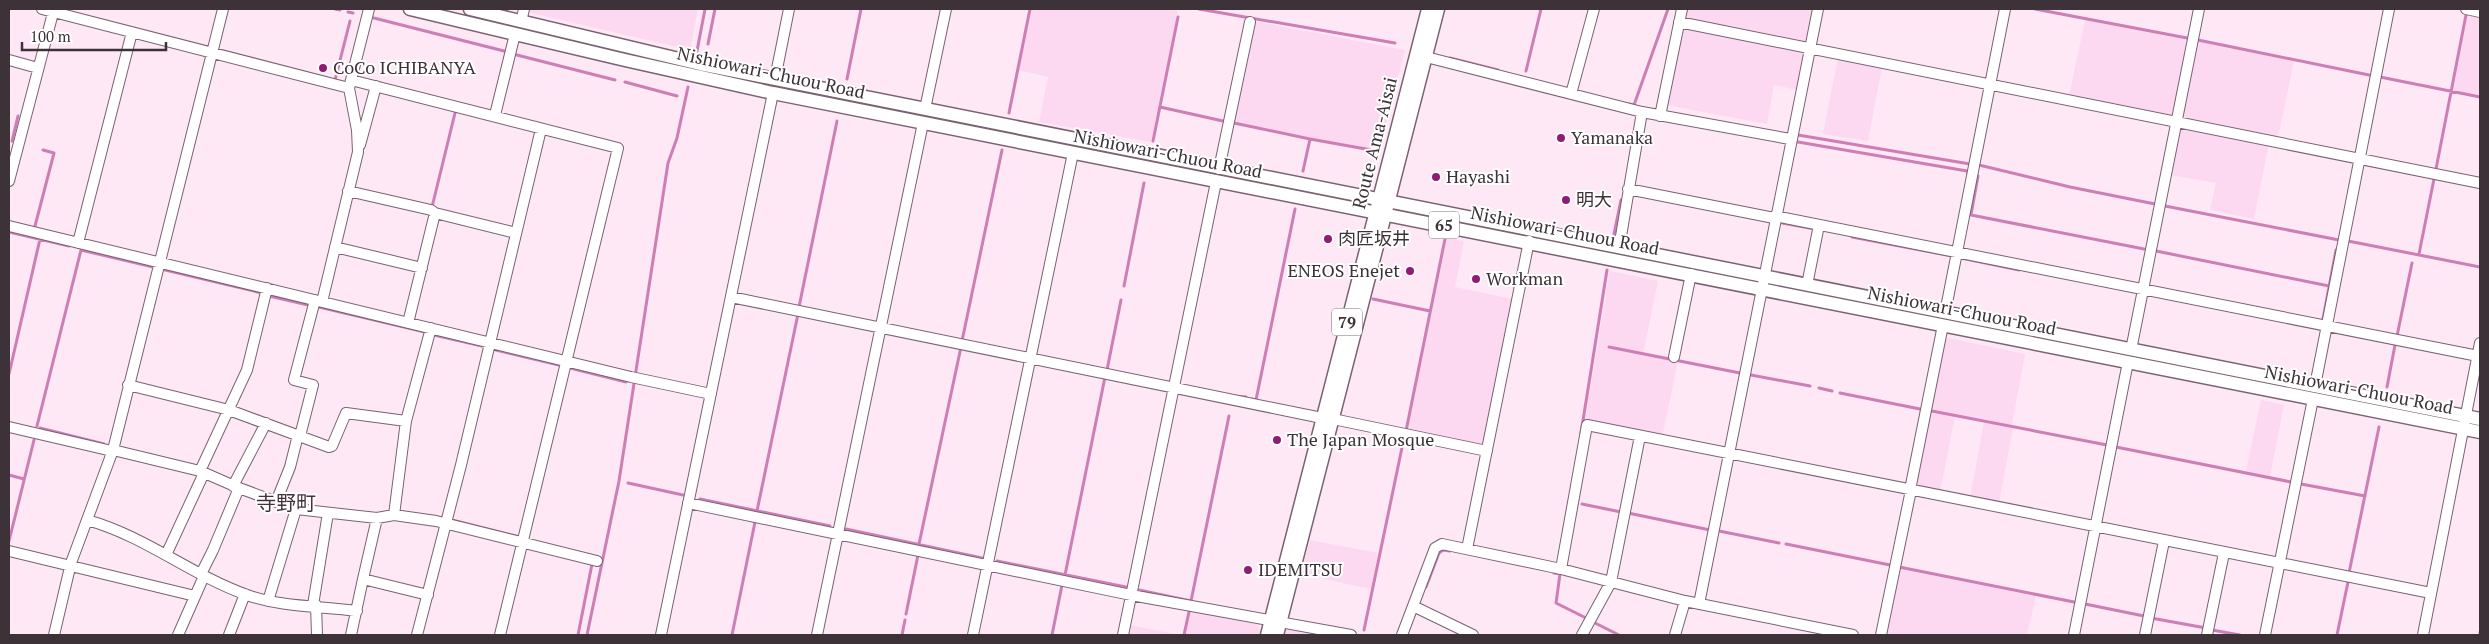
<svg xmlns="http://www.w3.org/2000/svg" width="2489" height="644" font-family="'PT Serif','Noto Sans JP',serif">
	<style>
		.built { fill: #fcd9f0 }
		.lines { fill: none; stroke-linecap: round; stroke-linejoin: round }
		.stream { stroke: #cd7eb5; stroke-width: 3 }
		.minor-casing { stroke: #7a6271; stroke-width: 12 }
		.major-casing { stroke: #7a6271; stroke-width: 15 }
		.minor { stroke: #fff; stroke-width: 10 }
		.major { stroke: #fff; stroke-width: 12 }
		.poi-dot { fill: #921a77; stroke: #fff; stroke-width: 2 }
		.labels { text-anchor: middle; stroke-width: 4; stroke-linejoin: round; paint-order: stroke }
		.shield { fill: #fff; stroke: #767074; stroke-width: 1 }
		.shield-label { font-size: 16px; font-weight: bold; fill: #3c3238 }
		.poi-label { font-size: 18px; fill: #3c3238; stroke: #fff; text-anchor: start }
		.street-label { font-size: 18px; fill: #3c3238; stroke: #fff }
		.quarter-label { font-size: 20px; fill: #45303e; stroke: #fff }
	</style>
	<rect width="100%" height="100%" fill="#fee8f6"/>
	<path class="built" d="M526,9h172l-8,41 -163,-38z
		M1031,9h133l14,2 -27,131 -112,-20 9,-45 -30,-7z
		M1685,9h129l-6,33 -5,2 -120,-25z
		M2468,14l12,2v80l-27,-5z
		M2085,20l102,20 -14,74 -3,3 -101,-21z
		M1253,21l152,29 -26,101 -147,-29z
		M1682,27l119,25 3,4 -7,34 -23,-5 -7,39 -101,-19z
		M2196,41l98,20 -16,77 -94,-19 -2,-3z
		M1838,58l44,9 -14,74 -45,-7z
		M2183,126l86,17 -15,76 -44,-9 6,-27 -46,-8 9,-47z
		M1447,238l17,3 -9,46 58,12 -30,147 -76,-14z
		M1610,271l48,10 -15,73 35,7 -16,77 -77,-17z
		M1948,338l77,16 -13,71 -81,-16 13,-68z
		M2261,400l23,5 -14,71 -24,-5z
		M1930,411l25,5 -15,76 -21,-4 -3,-4z
		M1984,422l29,6 -14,75 -29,-5z
		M1310,540l68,13 -7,36 -70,-15z
		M1898,569l138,26 -9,40h-142z
		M1191,610l67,14 2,5 -1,6h-74z
		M1129,625l52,10h-54z
		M1291,628l37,7h-43l1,-4z"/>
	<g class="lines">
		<path class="stream" d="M335,9l5,1
			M1199,9l196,34
			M2035,9l152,29
			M348,12l5,1
			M374,18l134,34
			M2198,40l171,35
			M708,44l7,-35
			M697,51l8,-42
			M513,54l102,26
			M1450,58l48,12
			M1526,71l15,-62
			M2380,77l100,20
			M847,79l14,-70
			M335,80l15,-59
			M625,82l52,14
			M1629,104l5,1 34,-96
			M1160,107l63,14
			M1009,113l21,-104
			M1234,123l76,16
			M1798,135l172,29
			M12,141l6,-25
			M1153,141l25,-124
			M1798,142l169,29 1,3
			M1979,165l91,22 85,17
			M2436,169l30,-154
			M1303,171l7,-32 67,12
			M1978,176l-7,39 173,34
			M2165,206l174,34
			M432,207l23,-94
			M1782,223l33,6
			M35,226l19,-73 -11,-3
			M9,232l60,14
			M1614,234l7,-34
			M1852,237l100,19
			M2348,241l132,26
			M2156,251l173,35
			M2419,254l15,-75
			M1961,258l58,12
			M161,269l101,24
			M1124,286l20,-103
			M269,296l39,9
			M1373,299l57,12
			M319,307l106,25
			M799,307l38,-186
			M2323,319l13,-69
			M434,335l48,11
			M2397,336l15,-73
			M962,341l40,-191
			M1609,347l131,26
			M496,350l67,16
			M570,368l56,14
			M1107,370l14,-70
			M9,374l31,-135
			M1751,375l59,11
			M2387,387l8,-42
			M1819,388l13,3
			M1840,393l80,16
			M1233,396l13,1
			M1252,399l4,1 39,-191
			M1932,411l175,34
			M37,426l44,-176 72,17
			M40,428l64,16
			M1406,431l39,-192
			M1581,433l26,-163
			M2116,447l175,35
			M9,475l15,4
			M628,483l55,12
			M2301,484l64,12
			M700,499l130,27
			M1582,504l39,8
			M757,511l41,-197
			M1628,513l82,17
			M452,520l68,17
			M846,529l136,29
			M1719,531l60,12
			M9,541l25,-101
			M919,544l42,-197
			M1786,544l104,21
			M997,561l129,26
			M1899,567l175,35
			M1554,573l6,1 -4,29 32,16
			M2349,573l30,-146
			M1065,575l40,-198
			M1426,587l13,-34 4,-3 7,1
			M1139,590l52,11 38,-185
			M2085,604l59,12
			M906,614l12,-59
			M2151,618l55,10
			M1595,623l24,12
			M1364,630l40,-192
			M2212,630l28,5
			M578,635l14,-71
			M587,635l32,-154 49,-318 9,-25 11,-51
			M732,635l23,-113
			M902,635l3,-15
			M1052,635l10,-50
			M1184,635l5,-23
			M2337,635l11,-53
			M2480,635v-3"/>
		<g class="minor-casing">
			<path id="minor" d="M42,9l307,79
				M2466,9l14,3
				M521,22l3,-13
				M1679,22l801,161
				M1426,57l216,55 148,27
				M9,60l29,8
				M775,79l14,-70
				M351,80l267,68 -118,487
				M1571,94l23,-85
				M925,109l21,-100
				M495,115l20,-81
				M1660,116l22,-107
				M360,145l16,-59
				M1219,169l31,-147
				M9,181l45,-172
				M1628,189l146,29
				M348,191l83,19 4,3 81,20
				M1775,216l703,140
				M9,226l622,151 80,17
				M78,243l54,-211
				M335,247l87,21
				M1619,248l23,-136
				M1807,285l12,-60
				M731,297l591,121
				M322,302l36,-150 -1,-22 -8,-42 20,-79
				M1945,313l60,-304
				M408,323l27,-110
				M2131,350l68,-341
				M1674,357l17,-83
				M128,385l101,25 100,37 3,-1 14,-33 60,8
				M2315,386l74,-377
				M1333,419l154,32
				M9,427l103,24
				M300,436l13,-51 -19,-5 21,-80
				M113,450l87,21 39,17 57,21 81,9 17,-3 42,6 161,40
				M200,471l47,-101 20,-82
				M233,486l33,-63
				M1910,490l33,-165
				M276,502l14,-35 8,-32
				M688,503l443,92 220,40
				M394,515l12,-94 25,-93
				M87,520c58,16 104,55 160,75 34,12 74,11 110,16
				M1467,549l62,-308
				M9,551l186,45
				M166,555l38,-82
				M1561,569l26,-144 844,168
				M201,574l12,-24 26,-62
				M363,579l14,-61
				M1611,582l29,-146
				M268,601l28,-92
				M1699,604l119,-595
				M313,605l15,-92
				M316,605l1,30
				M1413,606l60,29
				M54,635l17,-72 42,-113 110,-441
				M178,635l26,-59
				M229,635l16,-41
				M351,635l12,-56 65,16
				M417,635l44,-170 80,-336
				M661,635l112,-542
				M817,635l106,-512
				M973,635l100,-482
				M1123,635l93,-453
				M1402,635l33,-87 7,-4 119,25 124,32 168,34
				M1582,635l29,-53
				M1675,635l10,-34
				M1881,635l30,-145
				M2074,635l54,-273
				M2145,635l19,-94
				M2207,635l17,-82
				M2265,635l48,-236
				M2423,635l57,-292"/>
		</g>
		<g class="major-casing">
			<path id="major" d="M410,9l215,51 148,33 1707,339
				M470,9l230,55 1780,355
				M1267,635l161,-626
				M1277,635l161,-626"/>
		</g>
		<use href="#minor" class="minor"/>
		<use href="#major" class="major"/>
	</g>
	<g class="poi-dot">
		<circle cx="323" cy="68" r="5"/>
		<circle cx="1561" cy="138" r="5"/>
		<circle cx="1436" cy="177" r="5"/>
		<circle cx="1566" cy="200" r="5"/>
		<circle cx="1328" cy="239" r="5"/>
		<circle cx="1410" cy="271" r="5"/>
		<circle cx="1476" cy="279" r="5"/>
		<circle cx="1277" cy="440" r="5"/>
		<circle cx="1248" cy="570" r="5"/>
	</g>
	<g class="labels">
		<g class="shield">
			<rect x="1429" y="211.5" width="30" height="27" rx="4"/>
			<rect x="1332" y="308.5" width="30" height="27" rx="4"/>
		</g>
		<g class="shield-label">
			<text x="1444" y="231">65</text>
			<text x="1347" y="328">79</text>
		</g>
		<g class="poi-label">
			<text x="333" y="74">CoCo ICHIBANYA</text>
			<text x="1571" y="144">Yamanaka</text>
			<text x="1446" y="183">Hayashi</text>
			<text x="1576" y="206">明大</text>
			<text x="1338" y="245">肉匠坂井</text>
			<text x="1400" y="277" text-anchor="end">ENEOS Enejet</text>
			<text x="1486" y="285">Workman</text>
			<text x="1287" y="446">The Japan Mosque</text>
			<text x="1258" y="576">IDEMITSU</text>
		</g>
		<g class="street-label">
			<text transform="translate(771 73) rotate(12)" y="6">Nishiowari-Chuou Road</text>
			<text transform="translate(1375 143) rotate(-76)" y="6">Route Ama-Aisai</text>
			<text transform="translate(1168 154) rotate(11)" y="6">Nishiowari-Chuou Road</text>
			<text transform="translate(1565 231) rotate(11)" y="6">Nishiowari-Chuou Road</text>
			<text transform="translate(1962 311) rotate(11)" y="6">Nishiowari-Chuou Road</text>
			<text transform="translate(2359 390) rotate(11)" y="6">Nishiowari-Chuou Road</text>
		</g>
		<g class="quarter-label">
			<text x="286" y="510">寺野町</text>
		</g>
	</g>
	<rect width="2489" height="644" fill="none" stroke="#3c3238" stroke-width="20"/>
	<path d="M22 42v8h144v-8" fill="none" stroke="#3c3238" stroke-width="2.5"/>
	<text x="30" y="42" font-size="15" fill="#3c3238" stroke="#ffffff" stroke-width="4" paint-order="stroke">100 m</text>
</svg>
